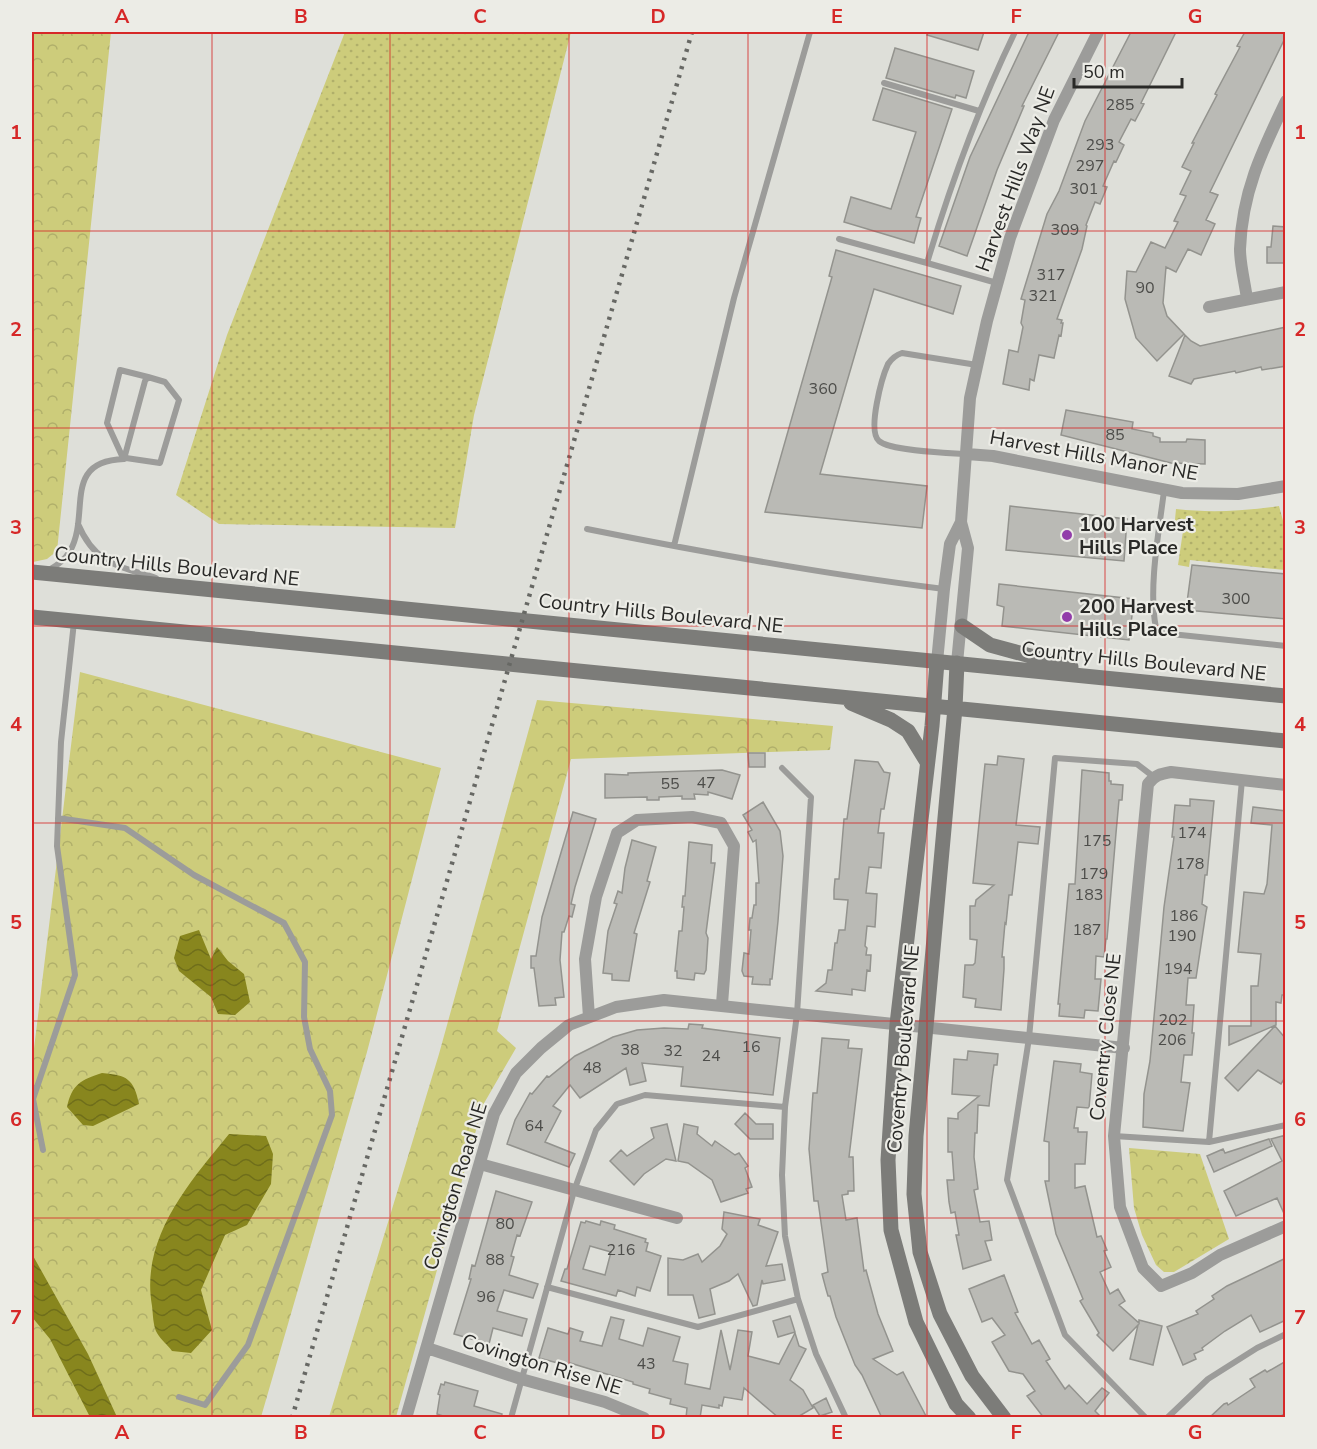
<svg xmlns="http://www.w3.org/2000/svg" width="1317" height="1449" font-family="'Nunito Sans',sans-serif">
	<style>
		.grass { fill: url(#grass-dots) }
		.park { fill: url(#park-crowns) }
		.water { fill: url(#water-waves) }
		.building { fill: #babab5; stroke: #93938e; stroke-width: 1.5; fill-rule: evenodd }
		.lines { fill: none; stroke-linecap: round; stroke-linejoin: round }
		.lane { stroke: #9c9c9a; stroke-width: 6 }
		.street { stroke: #9c9c9a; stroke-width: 12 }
		.secondary { stroke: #7c7c79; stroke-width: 15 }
		.rail { stroke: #676864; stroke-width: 4.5; stroke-dasharray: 3 6; stroke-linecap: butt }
		.grid { fill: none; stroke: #d62828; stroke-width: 1.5; stroke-opacity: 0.55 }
		.poi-dot { fill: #923daa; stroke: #ecece6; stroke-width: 2 }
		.labels { text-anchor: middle; stroke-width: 4.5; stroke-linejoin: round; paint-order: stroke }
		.number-label { font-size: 16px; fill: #4d4d4a }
		.street-label { font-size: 20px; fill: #292927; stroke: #ecece6 }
		.poi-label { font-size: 20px; font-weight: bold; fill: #292927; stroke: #ecece6; text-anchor: start }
		.neatline { fill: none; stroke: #d62828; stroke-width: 2 }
		.grid-label { font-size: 20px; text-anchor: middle; font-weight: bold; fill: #d62828 }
	</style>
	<defs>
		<pattern id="grass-dots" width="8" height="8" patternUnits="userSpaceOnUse" patternTransform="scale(1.5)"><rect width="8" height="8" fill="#cdcc7b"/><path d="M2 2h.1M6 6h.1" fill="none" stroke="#b0af6a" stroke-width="1.8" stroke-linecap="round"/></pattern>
		<pattern id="park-crowns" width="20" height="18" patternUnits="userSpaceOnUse" patternTransform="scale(1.5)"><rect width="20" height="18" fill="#cdcc7b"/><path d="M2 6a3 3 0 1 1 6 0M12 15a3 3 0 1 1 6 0" fill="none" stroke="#b0af6a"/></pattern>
		<pattern id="water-waves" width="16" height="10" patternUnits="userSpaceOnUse" patternTransform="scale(1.5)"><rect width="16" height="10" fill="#88861e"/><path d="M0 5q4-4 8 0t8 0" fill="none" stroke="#6f6e1a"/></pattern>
	</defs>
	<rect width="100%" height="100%" fill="#dedfd9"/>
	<path class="grass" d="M345,32h226l-97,383 -19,113 -236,-4 -43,-29 51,-160z
		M1279,506l6,22v42l-95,-10 -1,7 -11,-2 5,-34 -9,-1 2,-21c35,4 69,2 103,-3z"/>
	<path class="park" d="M32,32h79l-54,519 -10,8 -14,3h-1z
		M80,672l361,96 -74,284 -106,365 -229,1v-353z
		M537,700l296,26 -3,24 -259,9 -74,272 19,17 -33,57 -87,312h-67l110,-363z
		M1129,1148l71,6 29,85 -55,33h-10l-8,-7 -14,-30 -8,-27z"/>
	<path class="water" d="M199,930l12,29 6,-12 11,14 16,13 6,28 -15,13 -17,-1 -7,-17 -32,-26 -5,-13 6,-22z
		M102,1073c25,2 32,6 37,31l-46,22 -10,-1 -16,-18c5,-23 14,-27 35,-34z
		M229,1134l37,2 7,18 -2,30 -24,41 -22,10 -24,55 11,40 -21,23 -19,-2c-4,-6 -11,-11 -15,-18 -4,-7 -4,-19 -5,-27 -12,-68 37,-123 77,-172z
		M32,1254l56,100 29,63h-27l-40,-78 -18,-22z"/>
	<path class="building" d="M928,32h56l-6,18 -51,-15z
		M1029,32h30l-37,74h2l-27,64 -30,86 -28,-10 31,-89z
		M1131,32h45l-35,71 3,1 -9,17 -4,-2 -12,23 5,3 -8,17 -2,-1 -11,25 4,1 -7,17 -5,-2 -9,23 1,1 -5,23 -25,70 5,1 -1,3h2l-2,13 -2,-1 -5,23 -15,-3 -5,26 -4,-2 -1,11 -26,-6 6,-34 9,2 5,-25 -2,-4 4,-23 -4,-1 26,-85 12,-23 26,-70z
		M1245,32h41v4l-76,156 8,3 -12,25 9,4 -14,31 -13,-6 -12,23 -10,-5 -3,36 4,13 17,18 -27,27 -21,-23 -11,-39 2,-28 9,1 15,-30 14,6 13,-26 -4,-1 12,-25 -6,-2 11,-23 -9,-4 12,-24h-2l25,-48 -2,-1 25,-47 -3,-1z
		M895,48l79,23 -8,27 -10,-3 -1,3 -69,-20z
		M883,88l69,21 -36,108 5,1 -7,25 -70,-21 7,-25 40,12 25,-77 -43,-12z
		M1273,226l13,1v36h-19v-16h4z
		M836,250l125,36 -8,28 -79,-25 -54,185 107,12 -5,42 -157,-16 67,-235 -3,-1z
		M1286,327v39l-24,4 -1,-3 -25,6 -1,-2 -41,8 -3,5 -22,-8 16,-41 6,6 9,5z
		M1066,410l67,12 -1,7 21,4v3l7,2v4h26l1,-3 18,1v24l-34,-1 -110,-28z
		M1010,506l117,13 -3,42 -118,-11z
		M1192,565l94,9v45l-100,-9z
		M999,584l135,15 -5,41 -127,-14 2,-19 -7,-2z
		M748,753h17v14h-16z
		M998,756l26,3 -8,66 24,2 -2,17 -20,-2 -6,53h-3l-3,29 -1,-1 -3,34h2v12l-3,41 -26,-3 1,-8 -13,-2 2,-32h8l2,-2 2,-23 -7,-1v-33h5l1,-6 18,-15 -21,-2 12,-119 12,1z
		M855,760l23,2 6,10 6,1 -6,36h-3l-3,24h6l-3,35 -12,-1 -3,26 11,1 -2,33 -8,-1 -2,20 2,2 -1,7h5l-1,16 -3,-1 -2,21 -13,-2v6l-36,-4 10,-8 2,-13h4l3,-27h2l2,-13h6l3,-30 -14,-1v-9l1,-11h4l5,-60h3z
		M722,770l18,5 -8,24 -24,-7v3l-14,-1 1,5h-13v-3l-23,1v3h-12v-3l-42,1v-24l23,1v-2z
		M1082,770l27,3v8h2v3l12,1 -1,15h-3l-3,33 -9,106h-1l-2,18 -8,-1 -1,23h6l-3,32 -13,-1 -1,8 -25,-2 1,-12h-2l11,-120h6z
		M1190,799l24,2 -7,74h-2l-3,29 5,3 -1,5 -10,66h-8l-2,27h8l-2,28h2l-2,22h-8l-3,27 9,1 -7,48 -40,-4 1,-33 6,-33 14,-154 10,-70h-2l3,-32 15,1z
		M763,802l17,29 3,25 -5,65 -6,58h-2v6l-18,-1 1,-7 -9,-1 -2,-5 2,-18 5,1 2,-24h-2l1,-12h2l2,-13h2v-22h3l-3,-43 -3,2 -5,-10 4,-2 -9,-15z
		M1253,807l33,4 -2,184h-2l-1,8 -5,-1v23l-47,20v-19h22v-40h7l3,-32 -23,-2 6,-60 20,2 3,-10 5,-59 -21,-2z
		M573,812l23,7 -21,68 -4,17 4,1 -3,12 -3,-1 -5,16h-2l-2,28 4,37 -9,1 1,7 -17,1 -5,-38h-3v-12h5l6,-39z
		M632,840l24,7 -9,34 3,1 -16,51 3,1 -8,47 -17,-1v-6l-9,-1 5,-42 9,-27 -3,-1 4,-12 4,2 3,-25z
		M689,842l23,3 -1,18h4l-9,70 2,5 -2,32 -2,4 -9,-1 -1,7 -17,-2v-7h-2l4,-40h3l2,-24h-2l1,-11h2z
		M689,1024l14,1 -1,3 78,10 -7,57 -92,-9 2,-19 -41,-4 4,18 -16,4 -4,-17 -46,30 -10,-13 -17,21 8,5 -16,31 30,12 -6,13 -62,-23 8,-24 15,-27 2,1 15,-18 2,1 26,-21 38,-19 24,-7 27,-2 24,1z
		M1275,1026l11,13v37l-5,8 -23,-14 -20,21 -13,-13z
		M822,1038l27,2 -1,8 14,1 -13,108h4l1,34h-6v3l-6,1 4,25 11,-2 7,53 2,-1 12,44 15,37 -20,8 24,16 6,-3 24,46h-45l-20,-43 -7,-10 -19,-48 -6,-21h-2l-2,-7 -4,-15 6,-2 -10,-71h-4l-5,-52 4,-56h4z
		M968,1051l30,3 -1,11h-3l-2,14 -3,27 -11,-1 -1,28h-2l-1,24 4,32 -4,1 6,32 9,-1 3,19 -7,1 6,19 -28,9 -7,-34h3l-4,-23 -4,1 -2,-11 -2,-22h7l-2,-28h-4v-34l10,1v-6l21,-17 -27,-2 2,-35 13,1z
		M1054,1061l27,3 -1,8 12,2 -3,34 -12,-1 -3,21h4v4h9l-2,32h-10v24l10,-2 12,51 4,-1 6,14 -3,1 7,16 -11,5 10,22 8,-5 7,12 -6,4 20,18v-3l23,6 -9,39 -23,-6 8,-34 -25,26 -16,-16 2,-2 -19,-32 3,-2 -27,-65 -11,-53h4v-39l-5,-1z
		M745,1113l11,11h17v15h-23l-15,-15z
		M667,1124l9,37 -10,-2 -22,15 -10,11 -24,-24 11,-11 6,6 27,-18 -3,-10z
		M684,1124l14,3 -1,7 15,12 3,-5 20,14 4,-2 9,13 -3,2 7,19 -6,2 2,4 -27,9 -9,-22 -24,-17 -10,-2z
		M1286,1135v83l-9,-20 -41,18 -12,-25 58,-30 -11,-22z
		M1269,1139l3,7 -58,26 -7,-16 16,-7 2,4z
		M496,1191l36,11 -12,34 -3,-1 -6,21 3,1 -5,18 29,9 -5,14 -29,-8 -7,21 30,8 -5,17 -29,-8 -4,16 -35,-10 17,-55h-2l3,-14 3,1z
		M724,1212l36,7 -2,6 20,7 -12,34 16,-2 3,16 -22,4 -1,-4 -5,25 -4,1 -15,-32 -9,7 -19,8 5,25 -16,4 -6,-23h-25v-37l15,2 15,-6 4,8 18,-16 7,-12 -5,-5z
		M586,1221l14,4 1,-4 14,4 -1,4 32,10 -1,3 3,1 -2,8 15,5 -11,35 -13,-4 -2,9 -17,-6 -2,6 -55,-15 4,-12h2l14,-47 4,1zM590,1246l21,6 -6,23 -22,-6z
		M1286,1258v62l-26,12 -9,-17 -26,16 -23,17 1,2 -9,4 2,5 -13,6 -16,-38 31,-13 -2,-3 18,-12 -2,-3 15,-10z
		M1004,1275l14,37 -3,1 17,31 7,-4 11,19 -4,2 19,28 4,-4 18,19 15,-16 7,5 -14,18 7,7h-58l-17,-22 8,-5 -12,-17 -14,-3 -17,-29 13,-7 -13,-17 -10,4 -13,-33z
		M790,1316l5,16 -17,5 -5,-16z
		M611,1317l13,3 -5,19 24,7 5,-18 32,9 -7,24 15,3 -3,20 25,5 11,-59 9,40 8,-40 14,2 -4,24 31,8 16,-31 4,13 7,3 -16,31 13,10 10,18 -17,10h-17l-35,-30 -2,12 -18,-3 -2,9 -3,-1v3l-17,-3 -2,13h-14l1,-10 -17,-4 1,-5 -22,-6 1,-4 -17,-5v-2l-63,-19 -1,3 -30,-8 9,-30 20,6 2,-6 13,4 -3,9 22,5z
		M1286,1361v52l-8,5h-69l15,-14 3,-1 1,2 27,-18 -5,-8 15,-9 2,2z
		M445,1382l33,9 -4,15 28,8 -1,4h-52l-12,-4 3,-19 -2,-1 3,-10 3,1z
		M826,1398l6,14 -12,4 -7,-11z"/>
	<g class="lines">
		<path class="lane" d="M884,83l95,28
			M839,239l88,24
			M997,283l-70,-20c24,-80 52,-157 88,-231
			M966,454c-17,-1 -76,-3 -87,-13 -12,-10 3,-64 9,-77 4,-6 8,-9 14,-11l75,12
			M123,458l-16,-35 13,-53 28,7
			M1164,491c-5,40 -16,98 -8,137l15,6 115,12
			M78,524c17,40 40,42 78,54
			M587,529c119,24 237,45 357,60
			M674,546l60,-248 76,-266
			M49,570c8,-5 16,-10 21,-19 21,-37 -9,-90 54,-92l2,-1 34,5 19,-63 -14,-18 -17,-5 -3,4 -21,78
			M782,768l29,29 -14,217 -12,93 -3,68 3,61 13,63 18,55 30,64
			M58,818l67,10 69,47 90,48 21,39 -1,55 6,32 20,42 2,24 -84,230 -43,60 -26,-8
			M1114,1136l95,6 77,-17
			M1209,1142l33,-362
			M43,1150l-10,-51 42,-124 -18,-129 4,-104 13,-120
			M547,1287l151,40 100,-28
			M511,1418l63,-227 22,-61 21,-26 28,-9 140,12
			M1146,1418l-81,-83 -58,-155 22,-142 26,-280 82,6 17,13
			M1167,1418l41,-39 49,-31 29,-14"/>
		<path class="street" d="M1247,299c-2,-16 -7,-34 -7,-50 2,-57 22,-98 46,-148
			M1209,307l77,-15
			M967,454l26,2 189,37 56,1 48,-8
			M937,662l7,-73 6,-45 11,-22 9,-124 17,-77 23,-83 44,-118 44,-88
			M957,663l11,-115 -7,-26
			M1286,785l-115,-13c-11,2 -16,3 -23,12l-34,352 6,71 23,61 18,18 31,-13 28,-18 66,-29
			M589,1017l-4,-58 11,-62 21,-64 20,-13 55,-3 29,6 13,23 -12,158
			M480,1164l197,54
			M427,1348l94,31 84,23 39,16
			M406,1418l88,-304 22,-41 25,-25 28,-23 47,-18 48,-7 460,48"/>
		<path class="secondary" d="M32,572l1254,124
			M32,617l1254,124
			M962,626l28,19 81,22
			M937,662l-5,64 -35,298 -9,136 3,70 25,92 40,82 13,14
			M957,663l-2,45 -39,428 -2,58 6,58 20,62 32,62 32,42
			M851,703l40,17 17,11 19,31"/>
		<path class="rail" d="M292,1418l400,-1386"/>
	</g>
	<path class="grid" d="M212,32v1386M390,32v1386M569,32v1386M748,32v1386M927,32v1386M1105,32v1386M32,231h1254M32,428h1254M32,626h1254M32,823h1254M32,1021h1254M32,1218h1254"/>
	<g class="poi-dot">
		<circle cx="1067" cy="535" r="6"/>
		<circle cx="1067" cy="617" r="6"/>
	</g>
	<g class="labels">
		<g class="number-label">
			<text x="1120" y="110">285</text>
			<text x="1100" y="150">293</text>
			<text x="1090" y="171">297</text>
			<text x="1084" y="194">301</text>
			<text x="1065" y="235">309</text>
			<text x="1051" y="280">317</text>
			<text x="1145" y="293">90</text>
			<text x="1043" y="301">321</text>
			<text x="823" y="394">360</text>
			<text x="1115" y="440">85</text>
			<text x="1236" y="604">300</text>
			<text x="706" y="788">47</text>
			<text x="670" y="789">55</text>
			<text x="1192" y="838">174</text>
			<text x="1097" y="846">175</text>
			<text x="1190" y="869">178</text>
			<text x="1094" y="879">179</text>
			<text x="1089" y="900">183</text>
			<text x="1184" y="921">186</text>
			<text x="1087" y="935">187</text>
			<text x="1182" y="941">190</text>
			<text x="1178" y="974">194</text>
			<text x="1173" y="1025">202</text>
			<text x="1172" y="1045">206</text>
			<text x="751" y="1052">16</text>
			<text x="630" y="1055">38</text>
			<text x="673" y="1056">32</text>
			<text x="711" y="1061">24</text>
			<text x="592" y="1073">48</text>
			<text x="534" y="1131">64</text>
			<text x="505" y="1229">80</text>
			<text x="621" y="1255">216</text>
			<text x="495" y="1265">88</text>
			<text x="486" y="1302">96</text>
			<text x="646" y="1369">43</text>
		</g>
		<g class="street-label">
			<text transform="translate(1015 179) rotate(-70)" y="7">Harvest Hills Way NE</text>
			<text transform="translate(1094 455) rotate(10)" y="7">Harvest Hills Manor NE</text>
			<text transform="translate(177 566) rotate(6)" y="7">Country Hills Boulevard NE</text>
			<text transform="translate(661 613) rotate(6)" y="7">Country Hills Boulevard NE</text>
			<text transform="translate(1144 661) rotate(6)" y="7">Country Hills Boulevard NE</text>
			<text transform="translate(1105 1037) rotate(-84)" y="7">Coventry Close NE</text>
			<text transform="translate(903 1049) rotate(-85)" y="7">Coventry Boulevard NE</text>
			<text transform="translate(455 1186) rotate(-73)" y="7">Covington Road NE</text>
			<text transform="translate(542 1364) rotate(17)" y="7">Covington Rise NE</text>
		</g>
		<g class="poi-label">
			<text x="1079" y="531">100 Harvest<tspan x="1079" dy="23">Hills Place</tspan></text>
			<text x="1079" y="613">200 Harvest<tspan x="1079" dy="23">Hills Place</tspan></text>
		</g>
	</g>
	<rect width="1317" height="1449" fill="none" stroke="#ecece6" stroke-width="66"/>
	<path d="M1074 78v9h108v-9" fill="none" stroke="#292927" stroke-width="3"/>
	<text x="1083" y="78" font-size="18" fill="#292927" stroke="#ecece6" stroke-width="4.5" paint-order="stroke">50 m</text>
	<rect x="33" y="33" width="1251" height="1383" class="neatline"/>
	<g class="grid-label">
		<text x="122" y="23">A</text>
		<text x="301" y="23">B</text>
		<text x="480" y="23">C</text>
		<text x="658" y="23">D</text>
		<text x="837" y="23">E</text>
		<text x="1016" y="23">F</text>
		<text x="1195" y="23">G</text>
		<text x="16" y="139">1</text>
		<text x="1300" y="139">1</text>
		<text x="16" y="336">2</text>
		<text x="1300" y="336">2</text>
		<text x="16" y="534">3</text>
		<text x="1300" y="534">3</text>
		<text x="16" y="731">4</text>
		<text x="1300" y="731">4</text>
		<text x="16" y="929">5</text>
		<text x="1300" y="929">5</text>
		<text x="16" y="1126">6</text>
		<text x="1300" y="1126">6</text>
		<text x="16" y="1324">7</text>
		<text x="1300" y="1324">7</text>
		<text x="122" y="1439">A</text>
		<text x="301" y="1439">B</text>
		<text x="480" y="1439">C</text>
		<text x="658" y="1439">D</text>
		<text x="837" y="1439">E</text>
		<text x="1016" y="1439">F</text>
		<text x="1195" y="1439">G</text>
	</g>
</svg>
